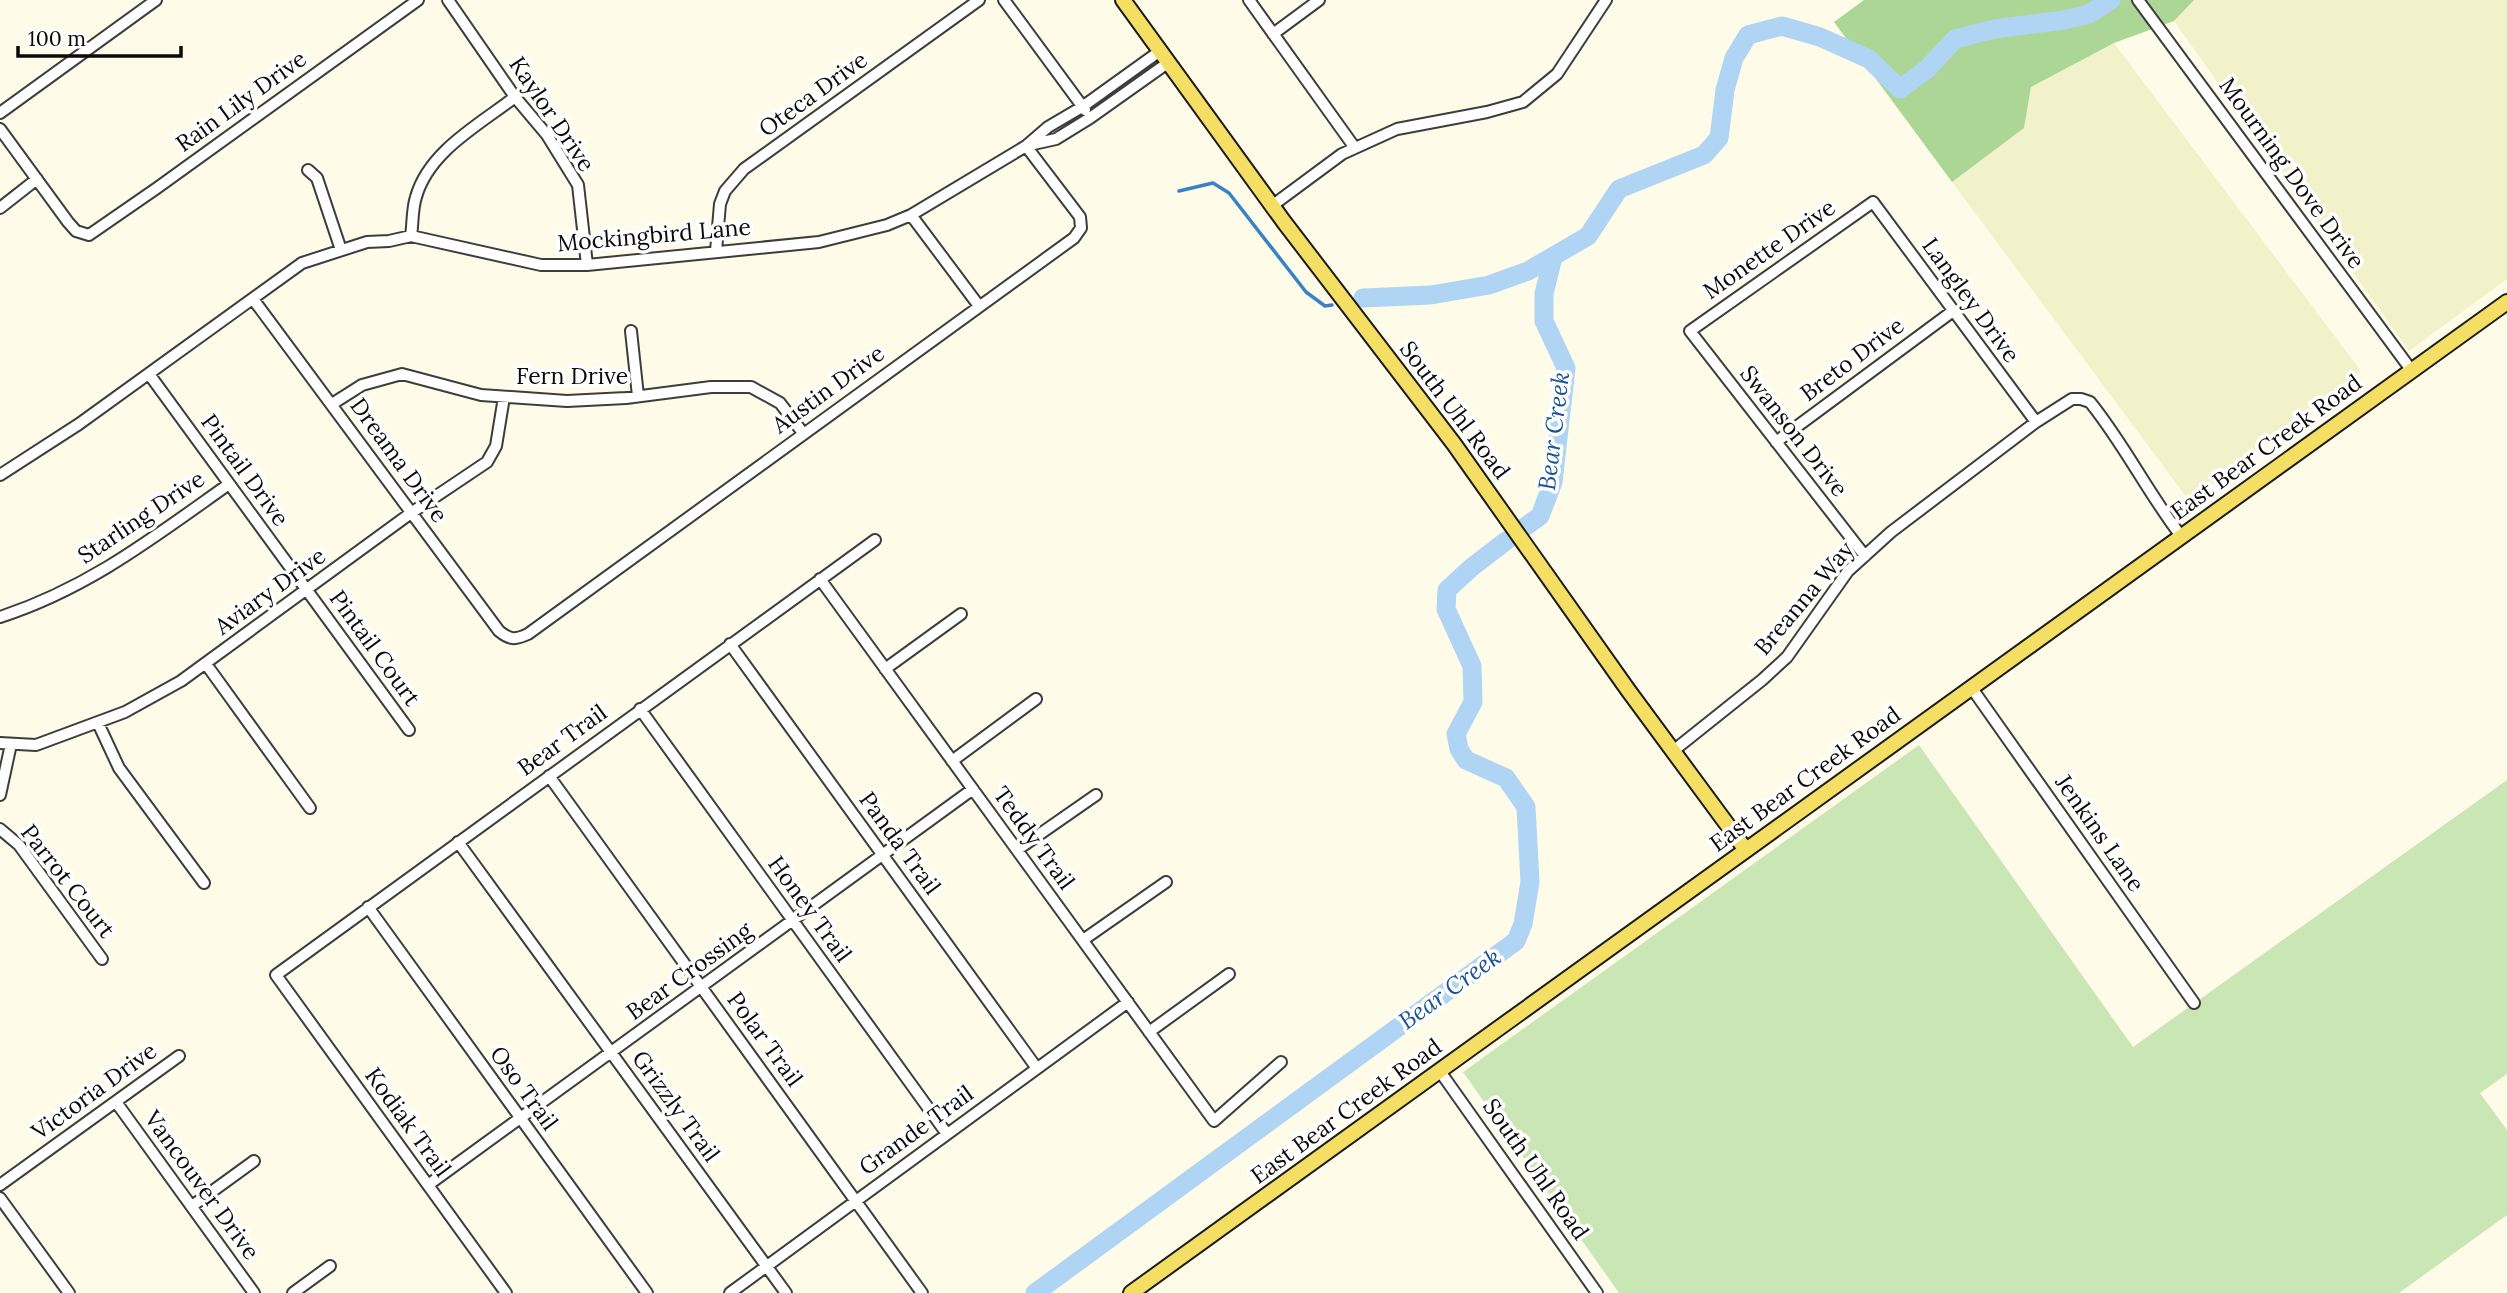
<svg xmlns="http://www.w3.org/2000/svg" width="2507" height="1293" font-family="Lora,serif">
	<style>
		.farmland { fill: #f2f2ca }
		.green { fill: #cae6b5 }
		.forest { fill: #acd695 }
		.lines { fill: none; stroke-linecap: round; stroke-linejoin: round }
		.stream { stroke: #3982c8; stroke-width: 3.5 }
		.river { stroke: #b0d4f3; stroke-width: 19 }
		.minor-casing { stroke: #3d3d3d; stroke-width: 14 }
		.major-casing { stroke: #1b1b1b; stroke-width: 18 }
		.minor { stroke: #fff; stroke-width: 10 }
		.major { stroke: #f4de63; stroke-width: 14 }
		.labels { text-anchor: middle; stroke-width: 7; stroke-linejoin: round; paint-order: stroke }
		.street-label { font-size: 23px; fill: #0a0a0a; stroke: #fff }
		.water-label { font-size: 24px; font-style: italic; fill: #1a5496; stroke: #fff }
	</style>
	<rect width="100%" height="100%" fill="#fefce9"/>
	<path class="farmland" d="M2194,0h313v279l-98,72 -235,-330z
		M2114,43l247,328 -171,131 -238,-320 72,-54 7,-41z"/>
	<path class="green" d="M1919,745l214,302 374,-267v294l-27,19 27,37v85l-108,78h-780l-156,-221z"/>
	<path class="forest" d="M1864,0h330l-20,21 -60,22 -83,44 -7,41 -72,54 -118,-160z"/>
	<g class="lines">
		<path class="stream" d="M1179,191l34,-8 16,10 77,99 19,14 7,-1"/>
		<path class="river" d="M1363,298l68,-3 58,-10 39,-14 60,-35 31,-47 85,-34 15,-17 6,-48 9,-32 14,-23 34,-9 38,11 49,22 31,30 27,-20 28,-30 39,-10 70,-9 25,-6 22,-14
			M1522,529l18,-13 13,-34 13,-114 -22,-47v-27l9,-37
			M1035,1293l481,-352 7,-17 7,-42 -4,-75 -20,-29 -40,-18 -7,-11 -3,-15 17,-32 -1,-36 -26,-57 1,-19 25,-23 34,-26"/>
		<g class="minor-casing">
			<path id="minor" d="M448,0l67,97 32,38 31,50 9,80
				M1004,0l81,110
				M1249,0l106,148
				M2138,0l274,371
				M1273,34l46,-34
				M0,113l156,-113
				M0,129l68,93 8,9 13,4 68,-47 261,-188
				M1029,145l27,-6 34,-21 79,-56
				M308,170l9,8 24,72
				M1273,205l69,-51 55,-25 90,-17 36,-10 34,-28 49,-74
				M0,208l37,-29
				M911,215l68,91
				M411,236c2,-13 1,-27 5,-39 13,-46 63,-72 99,-100
				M716,251l4,-47 5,-13 19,-22 235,-169
				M253,299l246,332c11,9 16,9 29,3l546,-396 7,-10 -1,-11 -54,-71
				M631,331l7,65
				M149,374l260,356
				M332,404l30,-19 40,-11 79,21 86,6 59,-3 85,-11h40l29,16 23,30
				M1776,442l177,-131
				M0,475l79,-51 223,-161 65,-21 22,-1 22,-5 130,29h46l232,-23 68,-17 24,-10 115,-69 22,-19 34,-20 78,-56
				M1865,556l-175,-225 183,-129 163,220
				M820,579l394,542 67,-59
				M0,617c89,-29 154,-80 229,-133
				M730,644l306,423
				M206,664l104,144
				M885,669l76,-55
				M1971,687l223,316
				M640,709l307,425
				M98,723l21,45 85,115
				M0,743l36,2 89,-33 56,-31 230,-168 76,-51 9,-16 8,-49
				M1673,751l89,-71 25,-23 61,-86 43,-39 145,-110 36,-23h9l9,3c34,42 58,91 91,134
				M952,761l84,-62
				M549,776l373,517
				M0,795l11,-51
				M0,829l19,16 83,114
				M458,842l328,451
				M1017,850l79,-55
				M368,907l279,386
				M1083,940l83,-58
				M1149,1032l80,-58
				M1439,1070l158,223
				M116,1102l138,191
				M0,1185l179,-129
				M428,1185l545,-396
				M0,1198l69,95
				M192,1206l62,-45
				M293,1293l37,-27
				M506,1293l-230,-318 599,-435
				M730,1293l398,-291"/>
		</g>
		<g class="major-casing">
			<path id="major" d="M1123,0l161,222 170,222 174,246 118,160
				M1131,1293l1376,-991"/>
		</g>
		<use href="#minor" class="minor"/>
		<use href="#major" class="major"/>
	</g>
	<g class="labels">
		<g class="street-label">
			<text transform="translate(813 94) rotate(-36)" y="8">Oteca Drive</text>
			<text transform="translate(241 101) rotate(-36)" y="8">Rain Lily Drive</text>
			<text transform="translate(552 114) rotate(56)" y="8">Kaylor Drive</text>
			<text transform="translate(2292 173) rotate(54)" y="8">Mourning Dove Drive</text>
			<text transform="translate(654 235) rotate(-5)" y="8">Mockingbird Lane</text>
			<text transform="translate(1769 249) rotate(-35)" y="8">Monette Drive</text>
			<text transform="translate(1971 300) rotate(54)" y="8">Langley Drive</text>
			<text transform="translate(1852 359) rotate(-37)" y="8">Breto Drive</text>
			<text x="572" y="384">Fern Drive</text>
			<text transform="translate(828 389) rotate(-36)" y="8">Austin Drive</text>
			<text transform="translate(1455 410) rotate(53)" y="8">South Uhl Road</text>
			<text transform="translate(1794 431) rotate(52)" y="8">Swanson Drive</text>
			<text transform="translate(2266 447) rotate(-36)" y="8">East Bear Creek Road</text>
			<text transform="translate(399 460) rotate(54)" y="8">Dreama Drive</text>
			<text transform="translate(245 470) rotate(54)" y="8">Pintail Drive</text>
			<text transform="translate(141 517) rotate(-34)" y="8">Starling Drive</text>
			<text transform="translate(270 591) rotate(-36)" y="8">Aviary Drive</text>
			<text transform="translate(1804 598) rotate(-50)" y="8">Breanna Way</text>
			<text transform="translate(375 648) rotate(54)" y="8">Pintail Court</text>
			<text transform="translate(562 740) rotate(-36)" y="8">Bear Trail</text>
			<text transform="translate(1805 779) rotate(-36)" y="8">East Bear Creek Road</text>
			<text transform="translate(2100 833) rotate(55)" y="8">Jenkins Lane</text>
			<text transform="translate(1034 838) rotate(54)" y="8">Teddy Trail</text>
			<text transform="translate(900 843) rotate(54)" y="8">Panda Trail</text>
			<text transform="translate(68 881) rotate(52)" y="8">Parrot Court</text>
			<text transform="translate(810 909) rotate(54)" y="8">Honey Trail</text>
			<text transform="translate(689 971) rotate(-36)" y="8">Bear Crossing</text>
			<text transform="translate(765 1039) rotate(54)" y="8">Polar Trail</text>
			<text transform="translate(524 1088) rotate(54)" y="8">Oso Trail</text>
			<text transform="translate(94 1091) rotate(-36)" y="8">Victoria Drive</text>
			<text transform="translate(676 1106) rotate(54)" y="8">Grizzly Trail</text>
			<text transform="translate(1346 1111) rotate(-36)" y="8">East Bear Creek Road</text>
			<text transform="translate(408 1122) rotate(54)" y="8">Kodiak Trail</text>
			<text transform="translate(916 1130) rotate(-36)" y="8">Grande Trail</text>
			<text transform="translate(1536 1169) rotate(55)" y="8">South Uhl Road</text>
			<text transform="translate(202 1185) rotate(54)" y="8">Vancouver Drive</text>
		</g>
		<g class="water-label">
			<text transform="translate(1554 431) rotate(-83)" y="8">Bear Creek</text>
			<text transform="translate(1450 989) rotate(-36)" y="8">Bear Creek</text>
		</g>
	</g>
	<path d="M18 46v10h163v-10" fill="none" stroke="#0a0a0a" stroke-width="3.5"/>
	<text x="28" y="46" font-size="21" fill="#0a0a0a" stroke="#ffffff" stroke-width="5" paint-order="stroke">100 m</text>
</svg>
